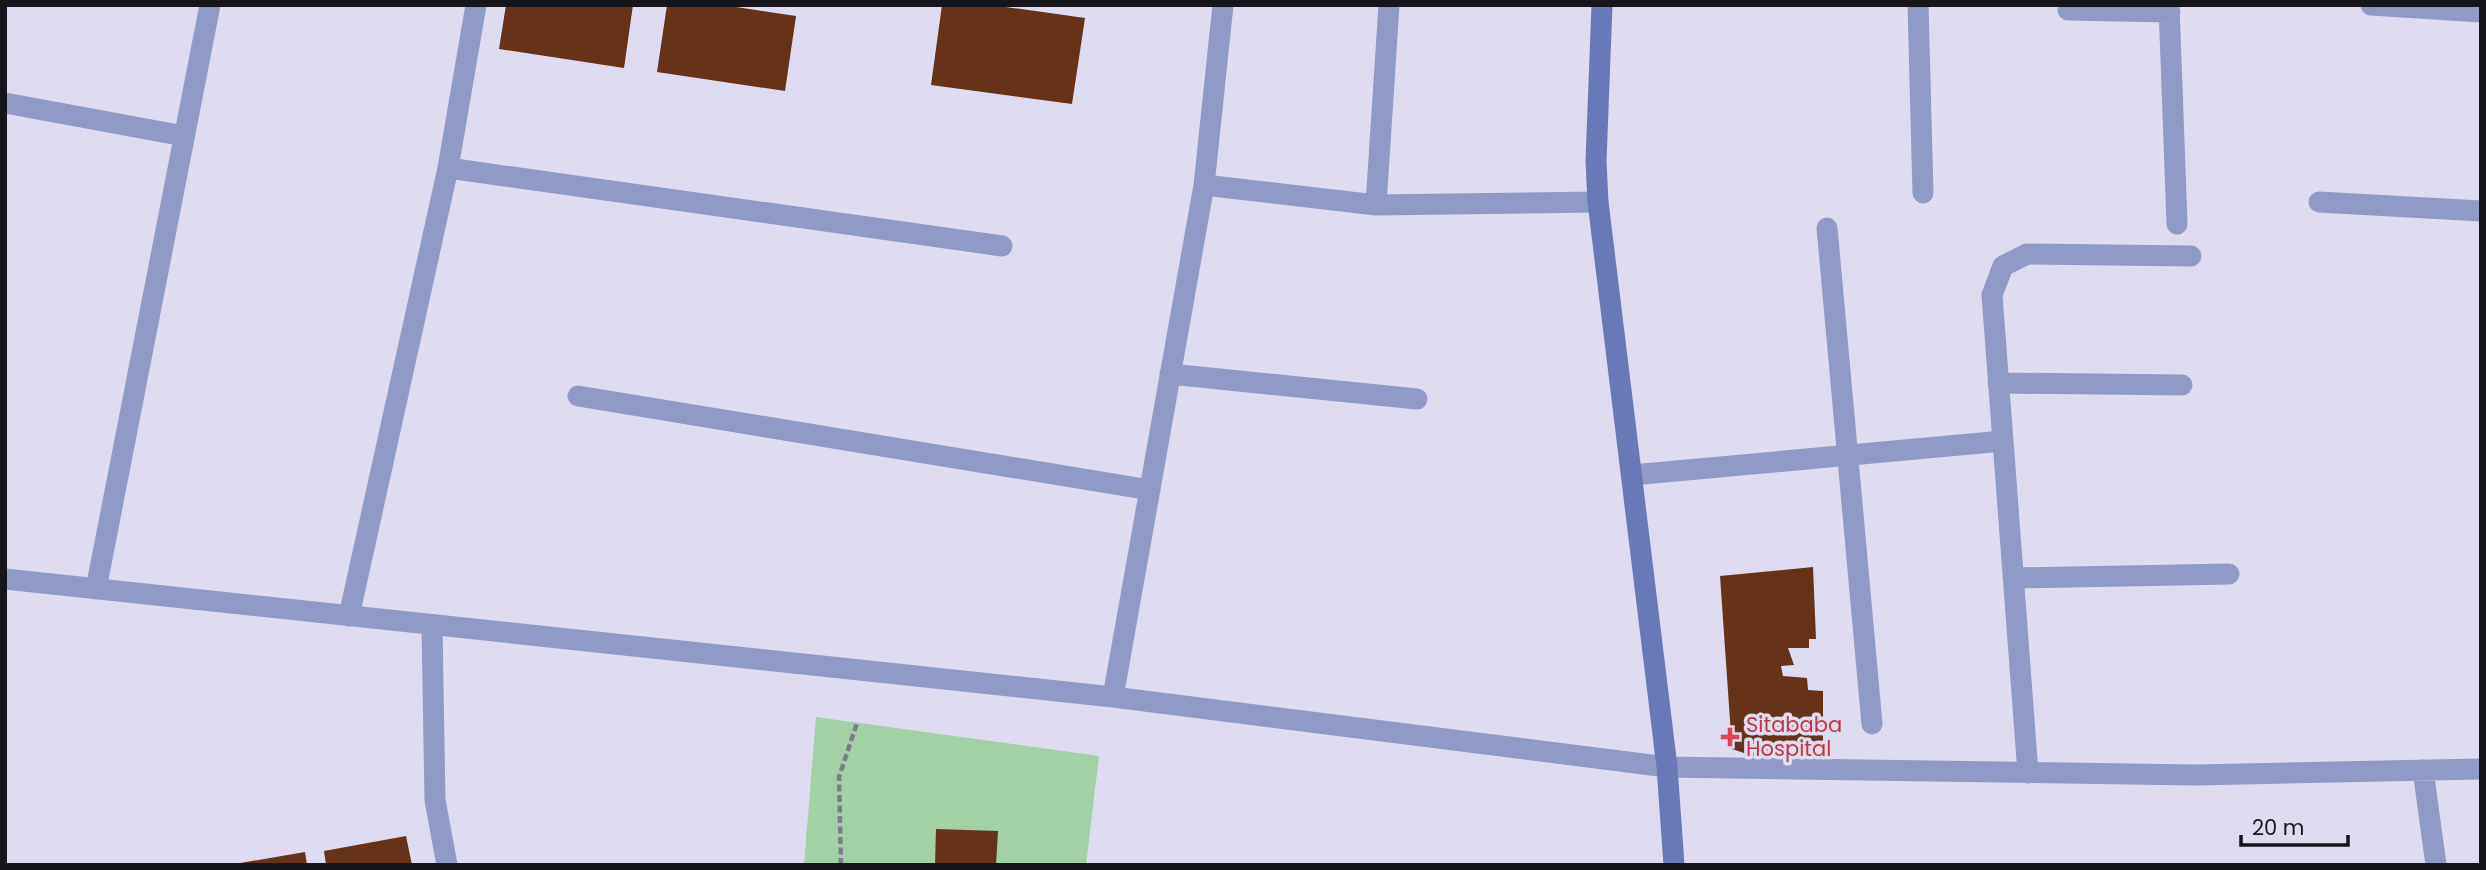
<svg xmlns="http://www.w3.org/2000/svg" width="2486" height="870" font-family="Poppins,sans-serif">
	<style>
		.green { fill: #a1d1a5 }
		.building { fill: #67321a }
		.lines { fill: none; stroke-linecap: round; stroke-linejoin: round }
		.path { stroke: #7e7c8a; stroke-width: 4.5; stroke-dasharray: 7 3.5; stroke-linecap: butt }
		.street { stroke: #8f9bc6; stroke-width: 21 }
		.secondary { stroke: #6979b8; stroke-width: 21 }
		.health-dot { fill: #e0444e; stroke: #dfdbf0; stroke-width: 2.5 }
		.labels { text-anchor: middle; stroke-width: 7; stroke-linejoin: round; paint-order: stroke }
		.health-label { font-size: 21px; fill: #be3a42; stroke: #dfdbf0; text-anchor: start }
	</style>
	<rect width="100%" height="100%" fill="#dfdbf0"/>
	<path class="green" d="M816,717l283,39 -13,109h-282z"/>
	<path class="building" d="M506,5h127l-9,63 -125,-19z
		M667,5h56l73,11 -11,75 -128,-19z
		M942,5h50l93,13 -13,86 -141,-19z
		M1813,567l3,72h-7v9h-21l6,17 -13,1 2,10 24,2 1,12 15,1v55h-33l-1,8 -33,3 -24,-8 -12,-173z
		M936,829l62,2 -2,34h-61z
		M406,836l6,29h-86l-2,-14z
		M305,852l2,13h-67v-2z"/>
	<g class="lines">
		<path class="path" d="M841,865l-2,-88 18,-54"/>
		<path class="street" d="M1918,5l5,188
			M2169,5l8,219
			M2371,5l110,7
			M2068,10l102,2
			M5,103l179,33
			M448,168l554,78
			M1204,185l172,20 222,-3
			M2319,202l162,9
			M1376,205l13,-200
			M1827,228l45,496
			M1170,374l247,25
			M1998,383l184,2
			M578,396l572,94
			M1632,475l371,-34
			M2013,578l216,-4
			M5,579l1108,118 554,70 529,8 285,-6
			M96,589l114,-584
			M349,616l99,-448 28,-163
			M432,625l3,175 12,65
			M1113,697l91,-512 19,-180
			M2423,770l13,95
			M2028,773l-36,-478 11,-29 24,-12 164,2"/>
		<path class="secondary" d="M1602,5l-6,156 2,41 69,565 7,98"/>
	</g>
	<path class="health-dot" d="M1726.5 726.5h7v7h7v7h-7v7h-7v-7h-7v-7h7z"/>
	<g class="labels">
		<g class="health-label">
			<text x="1746" y="732">Sitababa<tspan x="1746" dy="24">Hospital</tspan></text>
		</g>
	</g>
	<rect width="2486" height="870" fill="none" stroke="#16151c" stroke-width="14"/>
	<path d="M2241 835v10h107v-10" fill="none" stroke="#16151c" stroke-width="3.5"/>
	<text x="2252" y="835" font-size="21" fill="#16151c" stroke="#dfdbf0" stroke-width="5" paint-order="stroke">20 m</text>
</svg>
